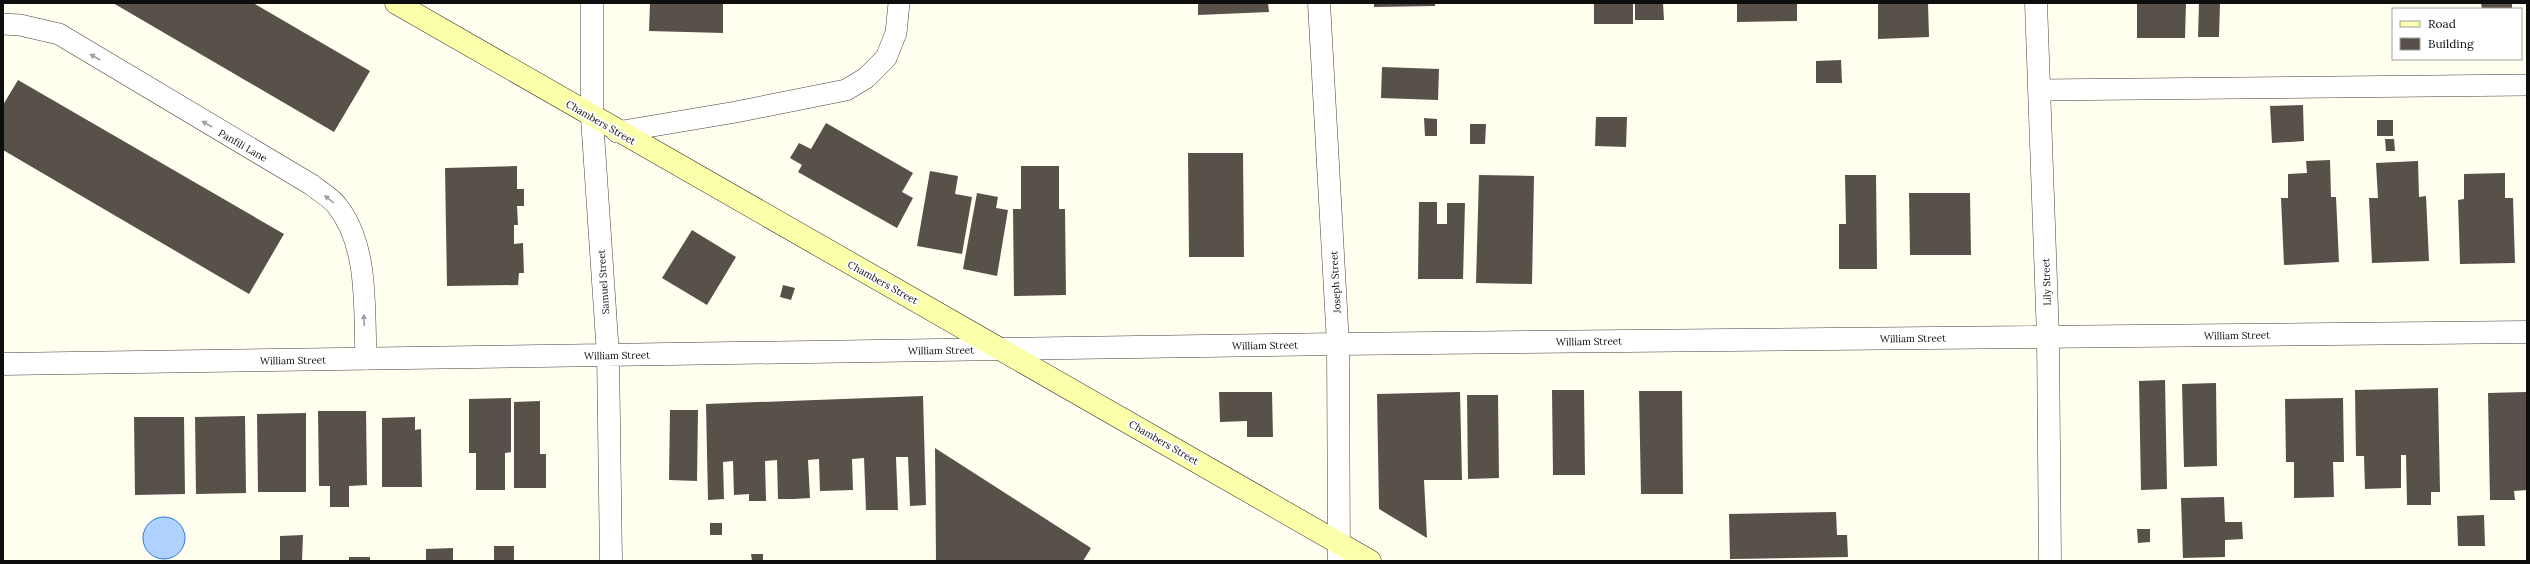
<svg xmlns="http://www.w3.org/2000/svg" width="2530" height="564" font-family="Lora,serif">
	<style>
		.water { fill: #aed2fd; stroke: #2c7adc }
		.building { fill: #585149 }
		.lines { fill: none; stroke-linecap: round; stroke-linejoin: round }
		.lane-casing { stroke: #414141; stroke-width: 22 }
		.street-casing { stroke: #414141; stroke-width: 23 }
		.secondary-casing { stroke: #303030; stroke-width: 23 }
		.lane { stroke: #fff; stroke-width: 21 }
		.street { stroke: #fff; stroke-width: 22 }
		.secondary { stroke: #fbffaa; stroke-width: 22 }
		.oneway { fill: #9f9f9f }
		.labels { text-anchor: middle; stroke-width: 4; stroke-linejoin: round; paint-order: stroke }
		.street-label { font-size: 10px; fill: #0e0e0e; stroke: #fff }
	</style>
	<rect width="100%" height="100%" fill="#fffeef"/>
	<path class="water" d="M143 538a21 21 0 1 1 42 0a21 21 0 1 1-42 0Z"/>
	<path class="building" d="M113,3h140l117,68 -36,61z
		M650,3h73v30l-74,-2z
		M1198,3h70l1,9 -71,3z
		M1374,3h61v3l-61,1z
		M1594,3h39v21h-39z
		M1635,3h28l1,17h-29z
		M1737,3h60v18l-60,1z
		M1878,3h50l1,34 -51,2z
		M2137,3h49l-1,35h-48z
		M2199,3h21l-1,34h-21z
		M2481,3h31v6h-30z
		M1841,60l1,23h-26v-22z
		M1382,67l57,2 -1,31 -57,-2z
		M18,80l266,154 -35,60 -246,-144v-45z
		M2303,105l1,36 -32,2 -2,-37z
		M1596,117h31l-1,30 -31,-1z
		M1424,118l13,1v17h-12z
		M2377,120h16v16h-16z
		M826,123l87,50 -11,19 11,6 -16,30 -99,-56 4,-7 -12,-7 9,-15 12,6z
		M1470,124h16l-1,20h-15z
		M2385,139h9l1,12h-9z
		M1188,153h55l1,104h-55z
		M2330,160l1,37h5l3,65 -55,3 -3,-67h7v-24l19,-1 -1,-12z
		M2418,161l1,36 7,-1 3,65 -57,2 -3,-65h9l-2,-35z
		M517,166v23h7v17h-7l1,19h-4v19l9,-1 1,30h-5l-1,12 -71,1 -2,-118z
		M1021,166h38v43h6l1,86 -52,1 -1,-87h8z
		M930,171l28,5 -3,18 17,3 -10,57 -45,-8z
		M2505,173v25h8l2,65 -55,1 -2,-64 6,-1v-25z
		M1479,175l55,1 -2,108 -56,-1z
		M1845,175h31l1,94h-38v-45h7z
		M977,193l21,4 -2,11 12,2 -11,66 -34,-7z
		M1909,193h61l1,62h-61z
		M1419,202h18v22h10v-21h18l-2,76h-45z
		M692,230l44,27 -29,48 -45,-27z
		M783,285l12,3 -4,12 -11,-3z
		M2165,380l2,109 -26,1 -2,-109z
		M2216,383l1,83 -33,1 -2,-83z
		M2438,388l2,104h-9v13h-24l-1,-50h-5v33l-36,1 -1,-33h-8l-1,-66z
		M1552,390h32l1,85h-32z
		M1639,391h43l1,103h-42z
		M1219,392h53l1,45h-26v-16l-27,1z
		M1460,392l2,88h-38l3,58 -48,-29 -2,-115z
		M2526,392l1,98 -13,1 1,9h-25l-2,-107z
		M1467,395h31l1,83 -31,1z
		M923,396l3,109 -16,1 -2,-49h-12l2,53h-32l-2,-52 -12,1 1,31 -33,1 -1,-32 -11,1 2,38 -16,1h-16l-1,-39 -12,1 1,40h-17v-7l-15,1 -1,-34 -10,1 1,37 -16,1 -2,-96z
		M511,398v54l-6,1v37h-29v-37h-7v-54z
		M2343,398l1,64h-11l1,35 -40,1v-36h-8l-1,-63z
		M540,401v53h6v34h-32v-86z
		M670,410h28l-1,71 -28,-1z
		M318,411h48l1,74 -18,1v21h-19v-21h-11z
		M306,413v79h-48l-1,-78z
		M245,416l1,77 -50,1 -1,-77z
		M134,417h50l1,77 -50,1z
		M415,417v13l6,-1 1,58h-40v-69z
		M935,448l156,100 -8,13h-147z
		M2224,497l1,25h17l1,17 -18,1v17l-42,1 -2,-60z
		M1836,512l1,23h10l1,22 -118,2 -1,-45z
		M2484,515l1,31h-27l-1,-30z
		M710,523h12v12h-12z
		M2137,529h13v13l-12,1z
		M303,535l-1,26h-22v-25z
		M494,546h20v15h-20z
		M453,548v13h-27v-12z
		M751,554h12v7h-11z
		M349,557h21v4h-21z"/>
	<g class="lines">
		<g class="lane-casing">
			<path id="lane" d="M3,24l17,1 39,9 253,151c8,7 20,13 26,22 31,40 26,103 28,152
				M2039,90l488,-5
				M617,132l119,-20 110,-22 20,-12 20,-20 10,-25 3,-30"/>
		</g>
		<g class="street-casing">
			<path id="street" d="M592,3v115l16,237 3,206
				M1319,3l19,341 1,217
				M2036,3l12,334 2,224
				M3,364l1335,-20 1189,-12"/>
		</g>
		<g class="secondary-casing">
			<path id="secondary" d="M396,3l974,558"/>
		</g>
		<use href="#lane" class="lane"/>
		<use href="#street" class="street"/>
		<use href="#secondary" class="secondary"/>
	</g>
	<defs><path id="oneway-solid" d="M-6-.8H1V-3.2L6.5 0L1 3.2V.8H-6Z"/></defs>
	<g class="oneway">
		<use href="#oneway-solid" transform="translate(95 57) rotate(-149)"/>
		<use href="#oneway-solid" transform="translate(207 124) rotate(-150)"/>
		<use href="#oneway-solid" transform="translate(329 199) rotate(-141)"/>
		<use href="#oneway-solid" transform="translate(364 320) rotate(-93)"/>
	</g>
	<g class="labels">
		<g class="street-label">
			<text transform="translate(601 122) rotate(30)" y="4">Chambers Street</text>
			<text transform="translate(243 145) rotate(30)" y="4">Panfili Lane</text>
			<text transform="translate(603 282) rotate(-94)" y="4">Samuel Street</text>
			<text transform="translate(883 282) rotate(29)" y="4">Chambers Street</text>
			<text transform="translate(1335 282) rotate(-93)" y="4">Joseph Street</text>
			<text transform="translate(2046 282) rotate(-92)" y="4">Lily Street</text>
			<text transform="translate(2237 335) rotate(-1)" y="4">William Street</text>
			<text transform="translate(1913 338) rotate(-1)" y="4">William Street</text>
			<text transform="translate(1589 341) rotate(-1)" y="4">William Street</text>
			<text transform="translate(1265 345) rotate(-1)" y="4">William Street</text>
			<text transform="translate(941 350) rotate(-1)" y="4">William Street</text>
			<text transform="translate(617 355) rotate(-1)" y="4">William Street</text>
			<text transform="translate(293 360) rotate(-1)" y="4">William Street</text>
			<text transform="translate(1164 442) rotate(30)" y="4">Chambers Street</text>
		</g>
	</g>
	<rect width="2530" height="564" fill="none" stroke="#0e0e0e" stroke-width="8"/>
	<rect x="2392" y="8" width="130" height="52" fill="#ffffff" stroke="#9f9f9f"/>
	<rect x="2400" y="21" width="20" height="6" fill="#fbffaa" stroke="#9f9f9f"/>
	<text x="2428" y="28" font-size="12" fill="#0e0e0e">Road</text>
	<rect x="2400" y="38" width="20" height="12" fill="#585149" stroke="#9f9f9f"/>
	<text x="2428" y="48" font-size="12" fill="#0e0e0e">Building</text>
</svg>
